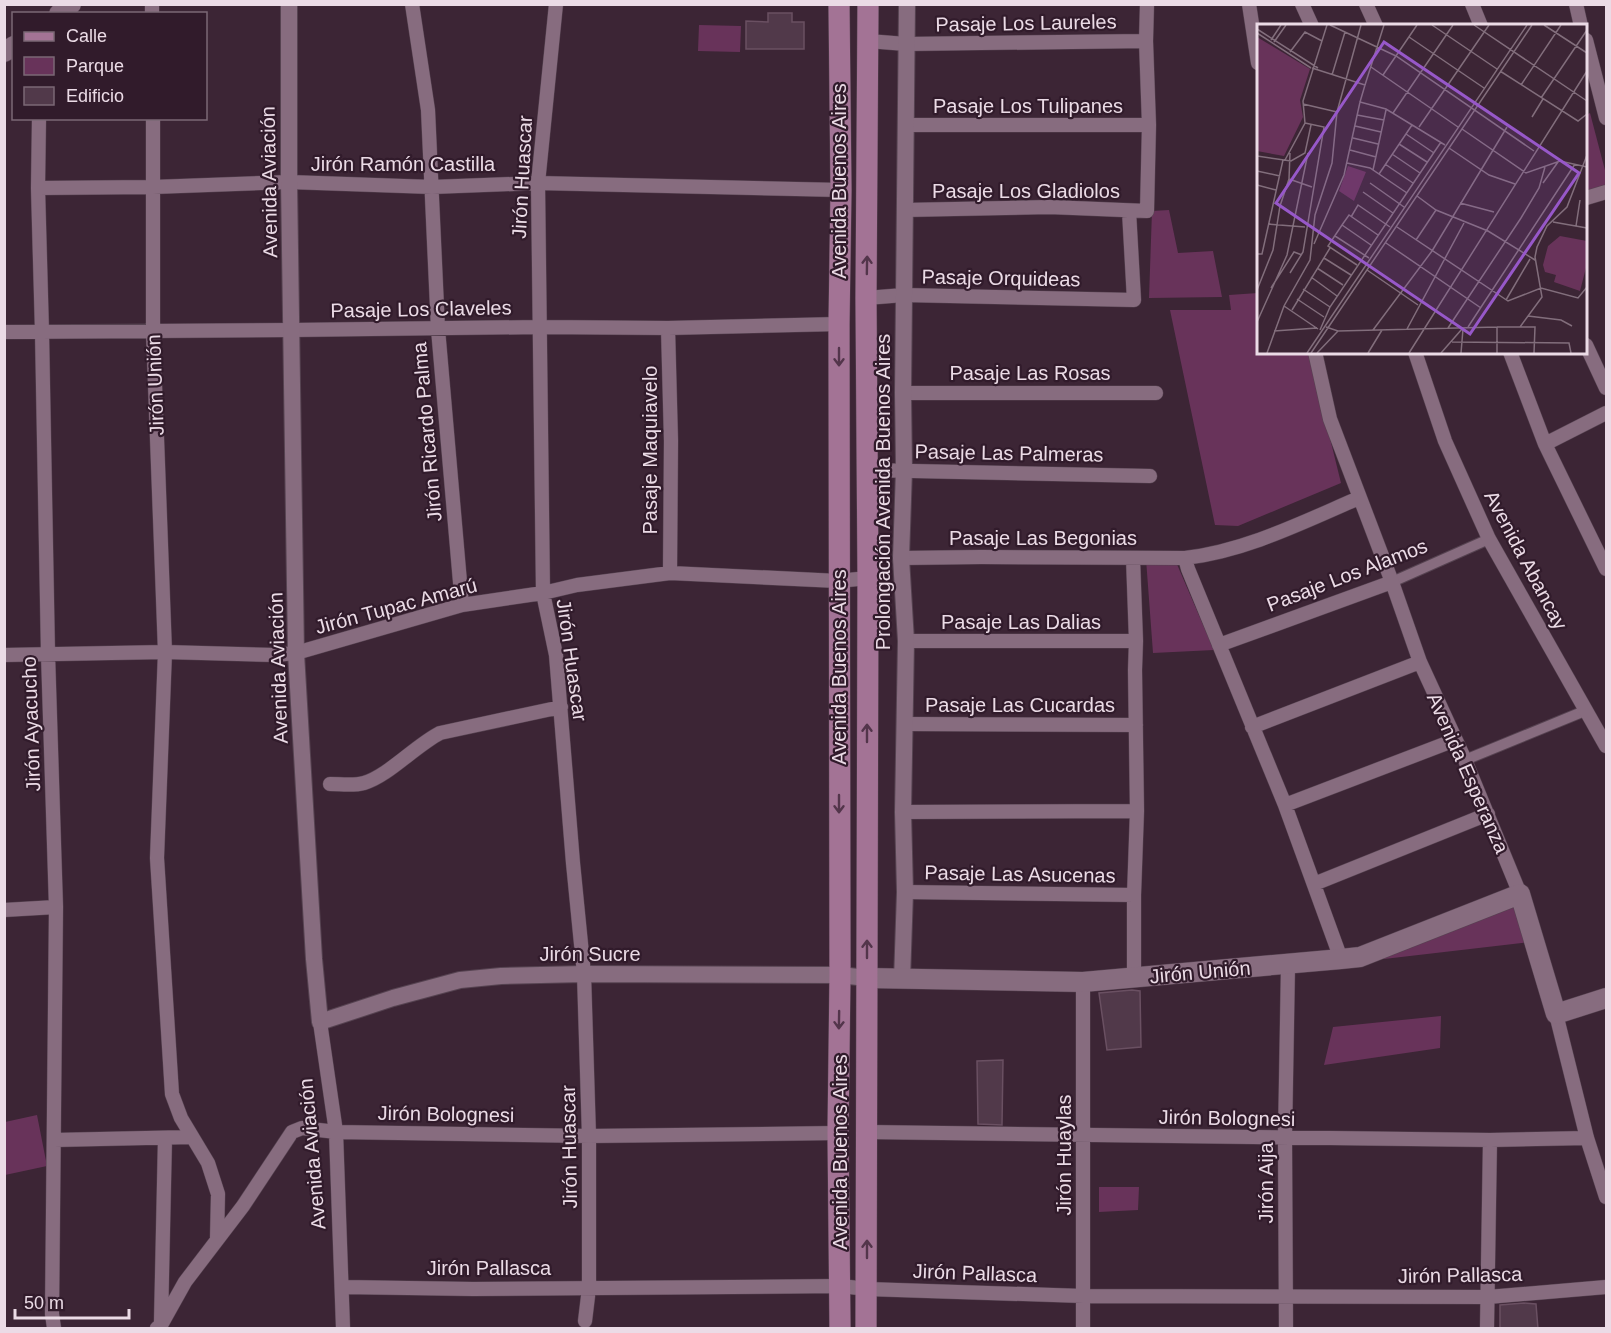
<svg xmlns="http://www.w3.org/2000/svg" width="1611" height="1333" font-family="Arial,sans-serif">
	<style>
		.green { fill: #68335a }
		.building { fill: #51394a; stroke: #6a5062; stroke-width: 1.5 }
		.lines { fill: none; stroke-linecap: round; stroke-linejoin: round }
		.pedestrian-casing { stroke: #564351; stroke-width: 12 }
		.minor-casing { stroke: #564351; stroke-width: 15 }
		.tertiary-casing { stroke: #564351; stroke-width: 18 }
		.secondary-casing { stroke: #564351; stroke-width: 21 }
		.primary-casing { stroke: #564351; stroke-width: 22 }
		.pedestrian { stroke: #876c7f; stroke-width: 10 }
		.minor { stroke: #876c7f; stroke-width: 14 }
		.tertiary { stroke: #876c7f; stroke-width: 16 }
		.secondary { stroke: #876c7f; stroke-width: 20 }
		.primary { stroke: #a37395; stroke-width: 21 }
		.oneway { stroke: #53354b }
		.labels { text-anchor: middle; stroke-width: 4.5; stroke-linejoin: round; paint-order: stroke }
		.street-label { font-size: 20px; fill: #ebdbe6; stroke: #311b2b }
		.inset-road { fill: none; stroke: #826e7c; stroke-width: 1.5 }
		.view { fill: #9758c9; fill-opacity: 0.15; stroke: #9758c9; stroke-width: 3 }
		.inset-edge { fill: none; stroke: #ebdbe6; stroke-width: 3 }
	</style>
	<rect width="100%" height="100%" fill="#3c2535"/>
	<path class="green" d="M699,25l42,1 -1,26 -42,-1z
		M1590,113l16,61v11l-20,6v-76z
		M1169,210l9,43 35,-2 9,46 -73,1 3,-87z
		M1258,293v59l51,1 32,130 -103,43 -23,-1 -45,-215h61l-2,-15z
		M1146,559l30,3 38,88 -61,3z
		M1519,902l12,40 -147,17 -2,-7z
		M1441,1016l-1,32 -116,17 9,-38z
		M37,1115l10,51 -42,9v-53z
		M1099,1187h40l-1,23 -39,2z"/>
	<path class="building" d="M768,13h24v9h12v27h-58v-28l22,1z
		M1132,990l8,1 1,56 -34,3 -8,-57z
		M1003,1060l-1,65 -24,-1 -1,-63z
		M1524,1303l12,1 2,25h-38v-24z"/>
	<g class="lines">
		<g class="pedestrian-casing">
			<path id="pedestrian" d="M1392,582l97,-43
				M1465,760l122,-50"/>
		</g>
		<g class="minor-casing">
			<path id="minor" d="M152,4v10
				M412,4l16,106 10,219 24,276
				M556,4l-18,179 5,410 13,62 17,208 11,111 5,162v152l-4,33
				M1249,4l9,59
				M1302,4l10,22
				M1366,4l10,22
				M1472,4l9,22
				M1576,4l5,22
				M1586,40l20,78
				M868,41l38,3 240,-3
				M39,118l-1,70 4,144 6,322 8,253 -4,407 2,14
				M153,118v213l12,321 -8,206 15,236 9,24 27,45 10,31 -1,45
				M906,125h243
				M38,188l115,-1 136,-5 143,5 106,-4 303,7
				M1586,198l20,-6
				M904,210l145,-3 98,4 2,-86 -3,-84 1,-37
				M866,298l38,-3 230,5 -5,-89
				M668,328l3,113 -1,132
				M4,332l288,-2 247,-3 129,1 171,-4
				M1586,345l20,43
				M1315,352l15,67 62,163 28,80 45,98 55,134
				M1415,352l30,89 44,98 117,207
				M1510,352l35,92 61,125
				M903,393h253
				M1545,444l61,-31
				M867,470l283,6
				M901,558l80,-1 204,1c61,-7 118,-36 174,-60
				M1133,558l3,83 -1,29 2,141 -3,84v82
				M1185,558l3,11 97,236 56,154
				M906,641h230
				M1219,645l173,-63
				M4,655l161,-3 110,3 21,-2 166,-48 81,-12 34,-8 93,-12 168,8 30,-3
				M904,724l232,1
				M1252,727l168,-65
				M330,784c11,0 24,2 34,-1 24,-7 51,-37 76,-50l121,-26
				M1285,805l170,-65
				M903,812l234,-1
				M1314,884l174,-70
				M905,892l229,3
				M4,910l52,-3
				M1556,1014l31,124 19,59
				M320,1022l16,110 7,196
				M867,1132l623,8 97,-2
				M54,1140l138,-3
				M343,1287l130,2 368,-3 26,3 216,7 405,1 118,-10
				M161,1322l4,-184
				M157,1328l4,-3 24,-43 58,-76 49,-74 10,-4 34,4 253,4 249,-3
				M1083,1328v-346
				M1286,1328l-1,-190 3,-173
				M1487,1328l3,-188"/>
		</g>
		<g class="tertiary-casing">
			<path id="tertiary" d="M289,4v178l7,471 18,306 6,63 73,-24 67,-18 41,-4 83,-2 256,1 27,3
				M902,980l3,-88 -2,-80 3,-171 -5,-83 3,-88 -1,-77 4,-389"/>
		</g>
		<g class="secondary-casing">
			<path id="secondary" d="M59,14l12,-10
				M4,52l10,-6
				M867,978l216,4 258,-23 19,-2 160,-63 36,120 50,-16"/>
		</g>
		<g class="primary-casing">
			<path id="primary" d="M839,4l2,186 -2,134 1,651 -2,158 2,195
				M866,1328l2,-750 -2,-280 2,-294"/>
		</g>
		<use href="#pedestrian" class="pedestrian"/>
		<use href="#minor" class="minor"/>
		<use href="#tertiary" class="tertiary"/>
		<use href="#secondary" class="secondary"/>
		<use href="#primary" class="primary"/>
	</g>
	<defs><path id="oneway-shaft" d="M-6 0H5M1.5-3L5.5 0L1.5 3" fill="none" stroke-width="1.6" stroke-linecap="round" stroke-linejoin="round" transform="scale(1.5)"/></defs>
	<g class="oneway">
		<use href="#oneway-shaft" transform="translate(867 265) rotate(-89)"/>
		<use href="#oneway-shaft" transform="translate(839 357) rotate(90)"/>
		<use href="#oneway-shaft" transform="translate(867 733) rotate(-90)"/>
		<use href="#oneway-shaft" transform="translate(839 804) rotate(90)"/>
		<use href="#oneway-shaft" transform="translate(867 949) rotate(-90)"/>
		<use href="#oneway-shaft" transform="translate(839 1020) rotate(91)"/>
		<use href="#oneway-shaft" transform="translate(867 1249) rotate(-90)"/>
	</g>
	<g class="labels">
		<g class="street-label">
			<text transform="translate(1026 23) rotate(-1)" y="7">Pasaje Los Laureles</text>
			<text x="1028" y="113">Pasaje Los Tulipanes</text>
			<text x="403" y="171">Jirón Ramón Castilla</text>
			<text transform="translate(522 177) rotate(-87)" y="7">Jirón Huascar</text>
			<text transform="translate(839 181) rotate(-90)" y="7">Avenida Buenos Aires</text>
			<text transform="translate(269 182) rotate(-91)" y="7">Avenida Aviación</text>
			<text x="1026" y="198">Pasaje Los Gladiolos</text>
			<text transform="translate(1001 278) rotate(1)" y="7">Pasaje Orquideas</text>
			<text transform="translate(421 309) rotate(-1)" y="7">Pasaje Los Claveles</text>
			<text x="1030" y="380">Pasaje Las Rosas</text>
			<text transform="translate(155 385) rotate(-92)" y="7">Jirón Unión</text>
			<text transform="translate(427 432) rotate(-95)" y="7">Jirón Ricardo Palma</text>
			<text transform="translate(650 450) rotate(-90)" y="7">Pasaje Maquiavelo</text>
			<text transform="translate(1009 453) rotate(1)" y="7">Pasaje Las Palmeras</text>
			<text transform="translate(883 492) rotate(-90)" y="7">Prolongación Avenida Buenos Aires</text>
			<text x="1043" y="545">Pasaje Las Begonias</text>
			<text transform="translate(1526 560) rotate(62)" y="7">Avenida Abancay</text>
			<text transform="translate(1347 575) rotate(-21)" y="7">Pasaje Los Alamos</text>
			<text transform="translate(396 606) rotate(-15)" y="7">Jirón Tupac Amarú</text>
			<text x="1021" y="629">Pasaje Las Dalias</text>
			<text transform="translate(572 660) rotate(82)" y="7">Jirón Huascar</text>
			<text transform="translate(839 667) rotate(-90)" y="7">Avenida Buenos Aires</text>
			<text transform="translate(278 668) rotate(-92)" y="7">Avenida Aviación</text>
			<text x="1020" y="712">Pasaje Las Cucardas</text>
			<text transform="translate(31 724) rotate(-92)" y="7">Jirón Ayacucho</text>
			<text transform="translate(1468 773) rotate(66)" y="7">Avenida Esperanza</text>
			<text transform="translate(1020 874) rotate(1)" y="7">Pasaje Las Asucenas</text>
			<text x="590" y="961">Jirón Sucre</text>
			<text transform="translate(1200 972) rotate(-5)" y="7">Jirón Unión</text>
			<text transform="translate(446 1114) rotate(1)" y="7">Jirón Bolognesi</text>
			<text transform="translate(1227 1118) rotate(1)" y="7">Jirón Bolognesi</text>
			<text transform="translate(569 1147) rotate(-91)" y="7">Jirón Huascar</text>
			<text transform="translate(840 1152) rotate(-90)" y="7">Avenida Buenos Aires</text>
			<text transform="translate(312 1154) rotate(-95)" y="7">Avenida Aviación</text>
			<text transform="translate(1064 1155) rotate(-90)" y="7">Jirón Huaylas</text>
			<text transform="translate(1266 1183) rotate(-90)" y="7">Jirón Aija</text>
			<text x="489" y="1275">Jirón Pallasca</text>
			<text transform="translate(975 1273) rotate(2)" y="7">Jirón Pallasca</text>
			<text transform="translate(1460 1275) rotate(-1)" y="7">Jirón Pallasca</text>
		</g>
	</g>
	<g transform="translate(1257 24)">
		<rect width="330" height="330" fill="#3c2535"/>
		<path d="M0,13l53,32 -10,31 3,17 -19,39 -27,-5zM91,142l18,6 -12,29 -15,-10zM303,212l27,5v23l-7,27 -26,-9 2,-7 -11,-3 -2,-7 5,-19z" fill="#68335a"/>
		<path class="inset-road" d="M73,1l66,31 138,95M175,1l65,44M217,1l113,76M287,1l43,28M0,5l61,39M0,9l54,35M152,13l75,51M14,16l10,-15M17,18l12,-17M33,28l15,-20 17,9M114,43l87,60M55,44l53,17 -5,17 26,7 59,36M243,47l78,50 9,-7M75,51l13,-43M126,51l34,-50M108,61l19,-60M264,61l40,-60M284,74l46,-68M46,80l34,8M136,89l60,-88M100,91l27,5M275,93l11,-18M98,102l26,6M162,103l70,-102M205,105l64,44 34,-12 27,6M149,110l28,19M96,114l25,6M142,120l28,18M192,124l40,27 26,9M93,126l26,7M135,130l28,19M0,132l34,5 14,-8 6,-28M28,136l20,-37 -2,-22 24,-76M90,139l23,5 37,25M128,140l28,19M116,146l13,-60M0,147l23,5M122,150l33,-49M32,155l23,8M113,159l34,24M286,159l15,-21M0,161l19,5M106,168l30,21M160,172l19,14 52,21 47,29M203,179l34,9M94,193l7,-12 32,22M296,198l34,6M11,200l37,3M85,201l29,20M319,202l4,-26M140,203l111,74 33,-13 37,10 9,-11M78,212l34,22M159,216l20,-30M129,219l95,65M57,220l30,-69 16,-73M0,230h5l21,-94M67,234l27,17M100,241l-29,-19 14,-21 7,-10 29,20M60,244l26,17M110,246l51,35M33,249l13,-21 21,-125 -19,-4M54,253l26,19M14,264l23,-36 8,3M46,265l27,18M0,266l16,-40 7,-44 9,-27 1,-26M40,275l27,18M249,276l24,-41M27,282l34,23M35,286l38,-62M271,292l33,4 11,6M0,298l30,-67 21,-102M69,303l12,4 159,-4v26M211,303l107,-163M240,303h38l-1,26M263,303l22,-30 -7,-40 2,-10 10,-21 20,-19 20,-52M191,304l73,-110 18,-30 6,-21M150,305l57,-106M63,306l10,-23 111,-165M116,306l59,-79 75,-124M17,307l43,-3M195,318l117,1 2,10M10,329l17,-47 26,-46 5,-45 17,-52 5,-51 24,-87M50,329l220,-328M54,329l221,-328M60,329l21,-22M111,329l14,-23M152,329l178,-282M184,329l21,-24M204,329l2,-24"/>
		<path class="view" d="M127,18l195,131 -109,161 -194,-131z"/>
		<rect width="330" height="330" class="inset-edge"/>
	</g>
	<rect width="1611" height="1333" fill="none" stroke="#ebdbe6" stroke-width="12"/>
	<rect x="12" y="12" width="195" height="108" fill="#311b2b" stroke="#7b6876" stroke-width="1.5"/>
	<rect x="24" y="32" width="30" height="9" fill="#a37395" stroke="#7b6876" stroke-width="1.5"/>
	<text x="66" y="42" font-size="18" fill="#ebdbe6">Calle</text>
	<rect x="24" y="57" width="30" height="18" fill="#68335a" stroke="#7b6876" stroke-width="1.5"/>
	<text x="66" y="72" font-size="18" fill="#ebdbe6">Parque</text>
	<rect x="24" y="87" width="30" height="18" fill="#51394a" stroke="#7b6876" stroke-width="1.5"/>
	<text x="66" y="102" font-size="18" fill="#ebdbe6">Edificio</text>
	<path d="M15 1309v9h114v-9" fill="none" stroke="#ebdbe6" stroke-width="3"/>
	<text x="24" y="1309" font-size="18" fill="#ebdbe6" stroke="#311b2b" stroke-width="4.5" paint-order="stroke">50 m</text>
</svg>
